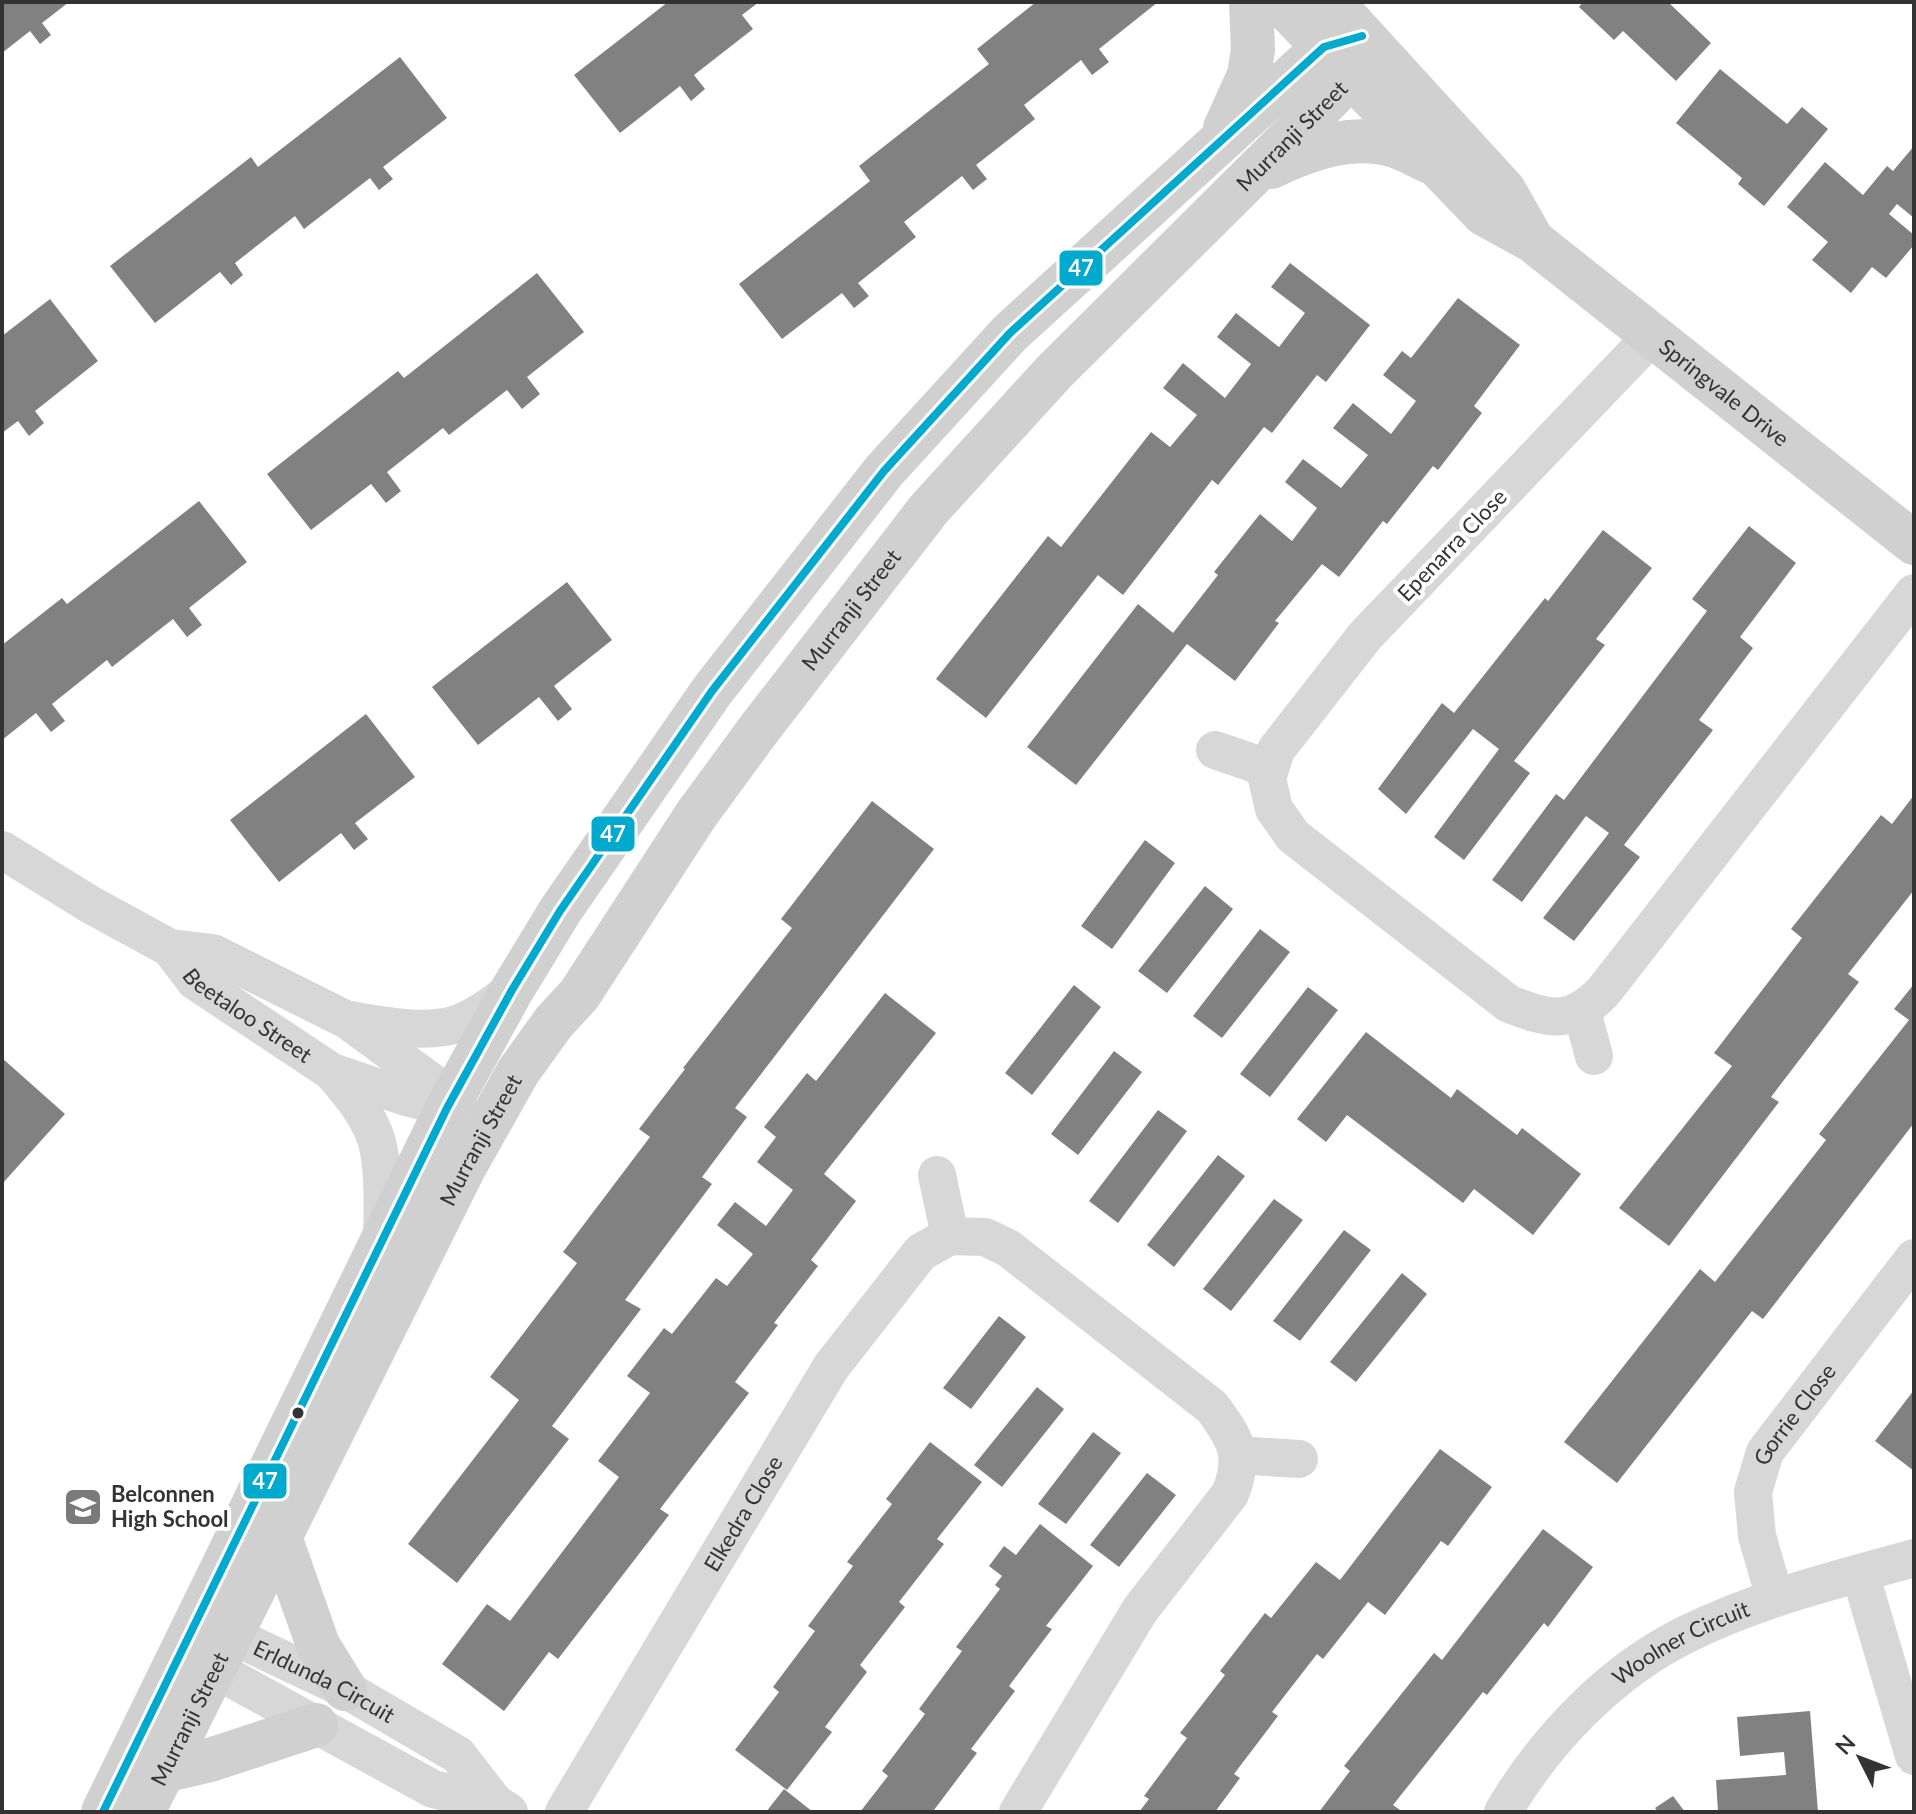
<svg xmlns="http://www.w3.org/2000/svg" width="1916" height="1814" font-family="Lato,sans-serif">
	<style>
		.building { fill: #818181 }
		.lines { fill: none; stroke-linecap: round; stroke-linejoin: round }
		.street { stroke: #d7d7d7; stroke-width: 38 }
		.secondary { stroke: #d0d0d0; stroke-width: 44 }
		.bus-1-casing { stroke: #fff; stroke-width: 14 }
		.bus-1 { stroke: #00a9ce; stroke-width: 8 }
		.bus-dot { fill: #333; stroke: #fff; stroke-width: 3 }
		.labels { text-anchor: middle; stroke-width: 8; stroke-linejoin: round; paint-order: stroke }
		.street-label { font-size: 22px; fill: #333; stroke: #fff }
		.poi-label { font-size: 22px; font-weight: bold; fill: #333; stroke: #fff; text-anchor: start }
		.line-badge { stroke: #fff; stroke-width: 3 }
		.badge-label { font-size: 22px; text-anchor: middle; font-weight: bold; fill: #fff }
	</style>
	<rect width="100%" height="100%" fill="#fff"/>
	<path class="building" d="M2,2h67l-27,21 9,12 -11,9 -10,-13 -28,22z
		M668,2h91l-17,13 11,14 -59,46 11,14 -14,12 -11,-15 -60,47 -46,-58z
		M1036,2h122l-59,47 10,13 -17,13 -11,-15 -57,45 11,14 -59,46 11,14 -14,11 -11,-14 -58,46 12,15 -58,46 11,13 -15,12 -12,-15 -60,46 -43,-55 131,-103 -11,-15 130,-102 -12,-15z
		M1583,2h85l43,41 -35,38 -53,-50 -9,9 -35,-33z
		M400,57l47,61 -64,49 10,12 -14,11 -9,-12 -66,51 -9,-13 -60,47 8,12 -12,10 -11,-13 -65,51 -45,-57 141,-109 7,10z
		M1720,69l67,55 15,-17 26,22 -64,77 -26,-22 4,-6 -66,-55z
		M1914,146v72l-17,-14 -8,10 25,21v10l-28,33 -14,-11 -21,26 -39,-33 16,-18 -41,-35 38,-45 38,33 24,-29 6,5z
		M1290,263l80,62 -44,57 -9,-7 -45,58 -8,-6 -46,58 -6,-5 -89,115 -25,-20 -112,143 -50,-39 112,-143 13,11 90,-115 19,15 27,-32 -34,-27 20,-25 42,35 26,-34 -34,-27 19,-24 43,34 26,-34 -34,-26z
		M537,273l47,59 -57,45 13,17 -18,15 -15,-19 -58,45 -6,-7 -56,44 14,19 -15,12 -15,-19 -60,46 -44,-56 131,-103 6,7z
		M1458,298l62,47 -46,61 8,7 -44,57 -5,-4 -46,58 -4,-3 -44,56 -17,-13 -47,57 4,2 -44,58 -48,-37 -111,141 -49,-38 111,-143 35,29 45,-58 -4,-3 46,-58 32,27 25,-33 -32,-26 18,-23 38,29 27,-33 -35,-27 20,-25 38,31 25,-33 -33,-26 19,-24 9,7z
		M50,299l48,62 -63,50 9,12 -15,13 -11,-15 -16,12v-97z
		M199,501l48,61 -58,46 13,17 -15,12 -14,-18 -61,48 -5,-7 -55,44 13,17 -14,11 -15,-19 -34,27v-95l60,-47 5,6z
		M1749,526l47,37 -56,74 13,11 -54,72 14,10 -89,115 16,12 -66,84 -31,-23 66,-85 -23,-17 -64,86 -30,-22 64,-86 8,6 143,-189 -15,-12z
		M1603,530l49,38 -56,71 9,6 -91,116 16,12 -66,87 -30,-23 65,-88 -26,-20 -67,85 -28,-25 64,-86 12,10 91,-115 3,3z
		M567,582l45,58 -58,46 18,23 -14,12 -19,-24 -61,48 -46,-58z
		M366,714l49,63 -60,46 13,16 -14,11 -13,-17 -62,49 -49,-62z
		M1914,795v95l-66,84 11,8 -88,115 8,5 -110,144 -50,-38 113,-142 -18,-13 88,-115 -11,-9 90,-114 11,9z
		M872,801l62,48 -199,259 12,9 -45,60 10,7 -87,116 16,9 -89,117 17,13 -112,144 -49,-39 111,-144 -29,-23 87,-114 -14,-11 87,-115 -11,-8 46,-60 -2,-1 109,-140 -11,-9z
		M1145,840l30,23 -63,86 -31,-23z
		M1205,886l28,23 -66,84 -29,-22z
		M1260,929l30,23 -68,86 -29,-22z
		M1914,984v139l-151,196 -11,-8 -135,172 -53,-41 136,-173 15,13 111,-142 -7,-6 90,-114 -15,-11z
		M1074,985l27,22 -69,88 -27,-22z
		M1308,987l30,23 -68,87 -30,-23z
		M885,993l51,40 -112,141 32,27 -45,59 7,6 -44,57 4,2 -43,57 14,11 -89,116 9,6 -111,144 -9,-7 -45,59 -62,-47 45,-60 23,17 109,-144 -21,-16 52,-68 -23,-17 37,-48 8,6 44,-56 11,8 26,-32 -36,-29 18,-23 31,24 27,-36 -36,-28 19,-25 -12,-10 43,-54 9,8z
		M1366,1032l85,66 6,-9 60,46 5,-7 59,46 -48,61 -59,-46 -11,14 -116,-88 -21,27 -29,-23z
		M1114,1051l28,21 -64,83 -27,-21z
		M2,1058l63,56 -63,70z
		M1158,1110l29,21 -69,92 -29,-22z
		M1218,1155l27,21 -71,91 -27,-22z
		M1274,1199l29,21 -72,91 -28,-22z
		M1344,1230l27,20 -71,91 -27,-20z
		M1402,1273l25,21 -71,88 -26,-20z
		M999,1316l27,21 -55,72 -28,-21z
		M1037,1387l27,22 -62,78 -28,-22z
		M1914,1390v81l-39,-30z
		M1093,1432l28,21 -55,71 -28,-20z
		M930,1442l52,40 -45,57 7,5 -45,58 6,5 -45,58 7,7 -42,55 7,5 -45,58 -52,-40 44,-58 -6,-5 42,-56 -7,-5 45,-60 -6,-4 45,-58 -6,-5z
		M1440,1449l52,38 -44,59 -7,-5 -56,74 -17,-13 -45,57 -6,-5 -45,58 6,4 -44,58 6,4 -25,34h-76l10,-13 -5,-3 43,-58 -7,-5 45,-58 -5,-4 45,-58 6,5 45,-56 24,18z
		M1147,1473l29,22 -57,72 -29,-22z
		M1040,1524l53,42 -47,60 6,3 -43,57 6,5 -44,58 6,4 -43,57 2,2h-76l28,-36 -6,-5 43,-57 -6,-5 43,-58 -6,-4 44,-58 -5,-4 7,-9 -13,-10 15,-20 12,9z
		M1543,1529l50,38 -45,60 -4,-4 -57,72 -4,-3 -90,113 7,5 -1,2h-80l31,-41 -6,-5 90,-113 8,7z
		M1810,1711l8,101h-100l-2,-32 70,-5 -2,-23 -44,4 -3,-39z
		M784,1789l29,23h-47z
		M1673,1796l12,16h-27l-3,-4z"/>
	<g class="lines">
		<g class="street">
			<path d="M1652,336l-287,300 -89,114 -9,28 7,31 19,27 216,168c40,15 61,22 94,-12l311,-399"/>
			<path d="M1215,750l55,19"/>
			<path d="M2,850l89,55 79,43 43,5 134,67 86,63 14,25 7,26"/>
			<path id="s1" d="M170,948l25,33 137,91 74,25 41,11 11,-2"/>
			<path d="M1582,1011l12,45"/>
			<path d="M350,1020c30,5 65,12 95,7 25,-4 48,-23 67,-37"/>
			<path d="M332,1072c18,21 37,43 45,70 7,26 6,68 5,96"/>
			<path d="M937,1175l13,61"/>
			<path d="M1238,1455l61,4"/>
			<path d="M1860,1573l54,183"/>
			<path id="s2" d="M1775,1598l-18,-62 -4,-44 12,-40 149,-194"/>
			<path id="s3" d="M201,1634l30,1 114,54 113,66 37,48"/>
			<path d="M198,1646l16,23 219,120 62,14 14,9"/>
			<path id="s4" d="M564,1812l267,-445 90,-115 29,-16 35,1 23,11 204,159c23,31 34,48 18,87l-90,116 -122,202"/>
			<path id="s5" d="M1503,1812c43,-73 109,-142 186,-179 71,-35 150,-54 225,-75"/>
		</g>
		<g class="secondary">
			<path id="s6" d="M1280,2l204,212 49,27 381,302"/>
			<path d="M1332,2l172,188 29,51"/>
			<path d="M1225,128l24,-53 4,-25 -2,-48"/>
			<path d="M1271,167c38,-18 82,-34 124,-21 12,4 24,11 35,16"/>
			<path d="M280,1537l38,108 27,44"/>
			<path d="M163,1771l47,-11 106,-35"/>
			<path d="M103,1812l344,-704 65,-118 48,-79 152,-220 172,-220 126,-138 314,-286 38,-11"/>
			<path id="s7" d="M143,1812l321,-644 54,-96 36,-50 25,-27 117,-180 63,-86 170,-220 125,-137 297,-295 11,-41"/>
		</g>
		<g class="bus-1-casing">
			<path id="bus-1" d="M103,1812l344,-704 65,-118 48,-79 152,-220 172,-220 126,-138 314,-286 38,-11"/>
		</g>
		<use href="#bus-1" class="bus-1"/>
	</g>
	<defs>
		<g id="school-square" transform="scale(2)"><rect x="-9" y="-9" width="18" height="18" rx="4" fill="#7a7a7a" stroke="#fff"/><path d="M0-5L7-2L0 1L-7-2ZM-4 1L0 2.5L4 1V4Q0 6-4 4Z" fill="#fff"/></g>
	</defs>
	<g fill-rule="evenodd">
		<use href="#school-square" x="83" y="1507"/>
	</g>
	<circle class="bus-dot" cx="298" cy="1413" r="7"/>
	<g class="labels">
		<g class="street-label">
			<text dy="8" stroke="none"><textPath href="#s7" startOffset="2048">Murranji Street</textPath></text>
			<text dy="8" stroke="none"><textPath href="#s6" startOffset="594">Springvale Drive</textPath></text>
			<text transform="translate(1452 545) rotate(-46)" y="8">Epenarra Close</text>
			<text dy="8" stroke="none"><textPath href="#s7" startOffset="1400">Murranji Street</textPath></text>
			<text dy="8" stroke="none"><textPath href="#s1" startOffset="104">Beetaloo Street</textPath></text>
			<text dy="8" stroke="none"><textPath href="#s7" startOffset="752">Murranji Street</textPath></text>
			<text dy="8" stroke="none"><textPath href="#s2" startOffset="198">Gorrie Close</textPath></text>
			<text dy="8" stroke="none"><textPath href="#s4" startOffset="348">Elkedra Close</textPath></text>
			<text dy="8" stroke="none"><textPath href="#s5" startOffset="250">Woolner Circuit</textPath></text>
			<text dy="8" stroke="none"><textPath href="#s3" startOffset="134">Erldunda Circuit</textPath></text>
			<text dy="8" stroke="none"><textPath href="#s7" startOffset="104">Murranji Street</textPath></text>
		</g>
		<g class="poi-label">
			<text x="111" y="1502">Belconnen<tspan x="111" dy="25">High School</tspan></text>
		</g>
	</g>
	<g class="line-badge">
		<rect x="1058" y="249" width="46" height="38" rx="8" fill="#00a9ce"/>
		<rect x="590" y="815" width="46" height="38" rx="8" fill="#00a9ce"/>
		<rect x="242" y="1462" width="46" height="38" rx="8" fill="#00a9ce"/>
	</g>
	<g class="badge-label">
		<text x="1081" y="276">47</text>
		<text x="613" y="842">47</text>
		<text x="265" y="1489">47</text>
	</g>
	<rect width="1916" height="1814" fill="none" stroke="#333333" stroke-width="8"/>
	<g transform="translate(1860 1758) rotate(312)" stroke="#ffffff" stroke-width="6" paint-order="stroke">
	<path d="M0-6L14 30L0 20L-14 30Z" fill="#333333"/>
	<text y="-12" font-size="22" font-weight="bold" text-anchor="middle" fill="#333333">N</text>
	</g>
</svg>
